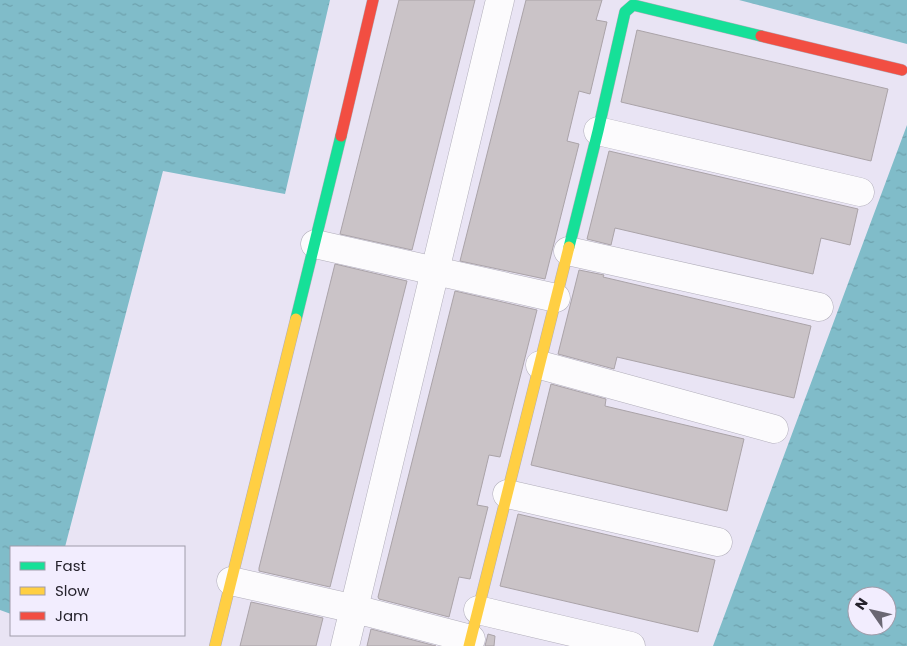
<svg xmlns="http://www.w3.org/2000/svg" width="907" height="646" font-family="Poppins,sans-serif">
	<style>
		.water { fill: url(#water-ripples); fill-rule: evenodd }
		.building { fill: #cac3c7; stroke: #aaa3a8 }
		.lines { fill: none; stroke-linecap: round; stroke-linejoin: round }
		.street-casing { stroke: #b1aeba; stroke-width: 29 }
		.fast-casing { stroke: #b1aeba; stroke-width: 12 }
		.slow-casing { stroke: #b1aeba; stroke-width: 12 }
		.jam-casing { stroke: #b1aeba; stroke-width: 12 }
		.street { stroke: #fcfbfd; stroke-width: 28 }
		.fast { stroke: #16e098; stroke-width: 11 }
		.slow { stroke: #ffcf43; stroke-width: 11 }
		.jam { stroke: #f24e42; stroke-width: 11 }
	</style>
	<defs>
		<pattern id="water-ripples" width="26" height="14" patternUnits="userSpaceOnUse" patternTransform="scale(1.25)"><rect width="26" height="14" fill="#80bcc9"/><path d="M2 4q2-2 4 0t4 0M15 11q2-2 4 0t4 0" fill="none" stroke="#6ea1ad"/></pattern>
	</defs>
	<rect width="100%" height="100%" fill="#e9e4f4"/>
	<path class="water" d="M0,0h330l-45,194 -122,-23 -98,376h-54v67l-11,-4z
		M739,0h168v44z
		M907,125v521h-194zM857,596h30v30h-30z"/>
	<path class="building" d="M399,0h76l-63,250 -72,-16z
		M526,0h76l-6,20 11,2 -17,72 -11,-3 -12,50 12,3 -34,135 -85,-18z
		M637,30l251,59 -17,72 -250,-59z
		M609,151l249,58 -8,36 -29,-7 -8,36 -198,-46 -4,17 -24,-6z
		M335,264l72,17 -77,306 -71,-16v-3z
		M579,270l25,5 -1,2 208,49 -17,72 -177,-41 -3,12 -56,-15z
		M455,291l82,19 -37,147 -11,-2 -12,50 11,2 -18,72 -11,-2 -10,40 -70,-18 -1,-2z
		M551,384l55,15 -1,7 139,33 -17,72 -196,-46z
		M518,514l197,46 -17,72 -198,-46z
		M251,602l72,16 -7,28h-76z
		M371,629l65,17h-69z
		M488,634l7,2 -1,10h-9z"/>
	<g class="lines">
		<g class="street-casing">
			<path id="street" d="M598,131l262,61
				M315,244l241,54
				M568,251l251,56
				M540,365l234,64
				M507,494l211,48
				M231,581l124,28 116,30
				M478,610l153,36
				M345,646l155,-646"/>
		</g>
		<g class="fast-casing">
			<path id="fast" d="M569,247l29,-116 27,-119 8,-7 128,31
				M296,319l45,-183"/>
		</g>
		<g class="slow-casing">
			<path id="slow" d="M215,646l81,-327
				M469,646l100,-399"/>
		</g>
		<g class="jam-casing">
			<path id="jam" d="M761,36l141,34
				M341,136l32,-136"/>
		</g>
		<use href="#street" class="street"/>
		<use href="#fast" class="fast"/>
		<use href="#slow" class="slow"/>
		<use href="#jam" class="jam"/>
	</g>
	<rect x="10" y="546" width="175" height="90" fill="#f2edfe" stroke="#a09caa"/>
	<rect x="20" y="562" width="25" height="8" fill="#16e098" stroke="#a09caa"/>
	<text x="55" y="571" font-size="15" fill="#26232d">Fast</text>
	<rect x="20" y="587" width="25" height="8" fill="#ffcf43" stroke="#a09caa"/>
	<text x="55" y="596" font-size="15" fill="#26232d">Slow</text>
	<rect x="20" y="612" width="25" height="8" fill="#f24e42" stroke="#a09caa"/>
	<text x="55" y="621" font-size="15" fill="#26232d">Jam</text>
	<g transform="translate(872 611) rotate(304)"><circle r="24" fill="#f2edfe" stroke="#a09caa"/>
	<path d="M0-4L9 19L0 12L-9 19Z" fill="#6a6773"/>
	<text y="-8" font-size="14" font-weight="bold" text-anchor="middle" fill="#26232d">N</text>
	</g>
</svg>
